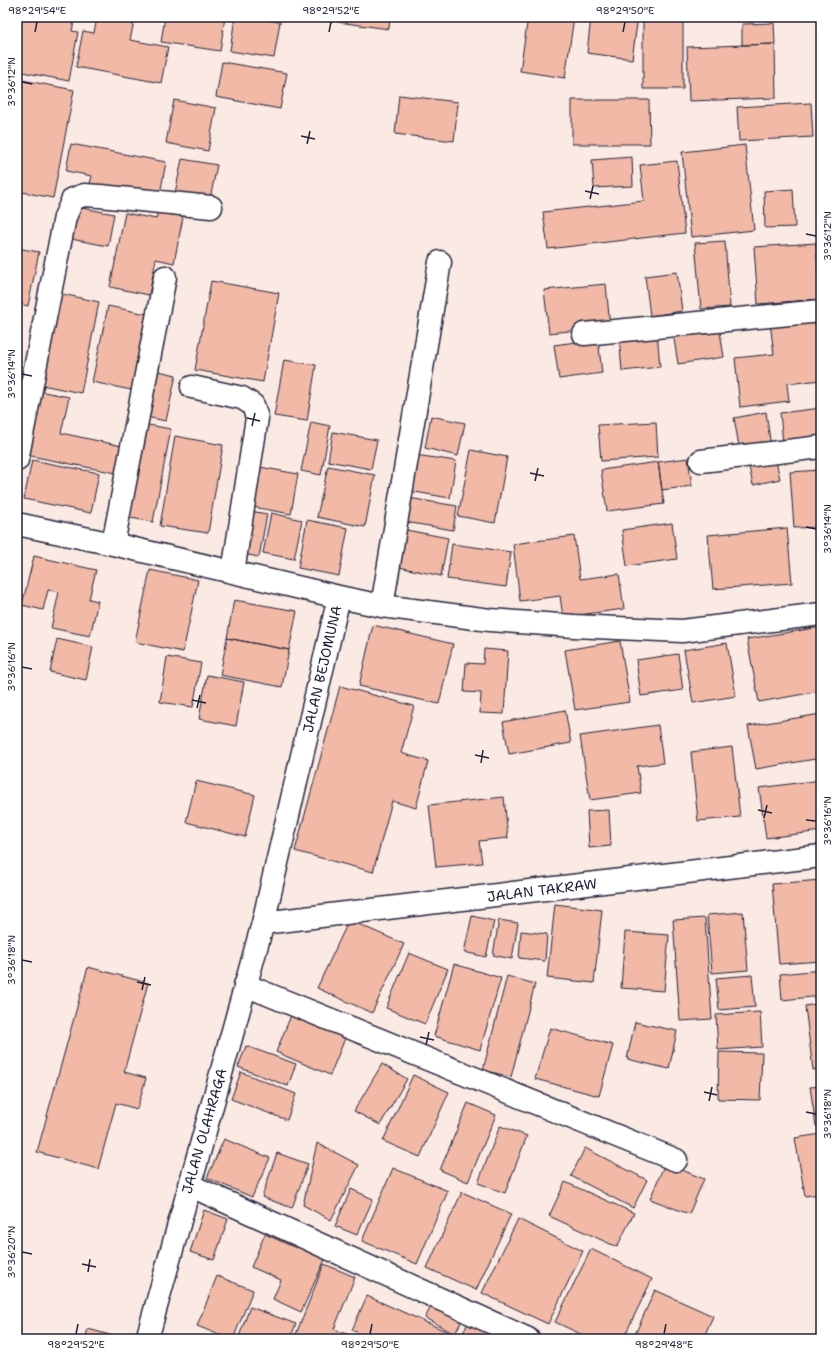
<svg xmlns="http://www.w3.org/2000/svg" width="838" height="1356" font-family="'Shantell Sans',sans-serif">
	<style>
		.building { fill: #f1b9a6; stroke: #22223b }
		.lines { fill: none; stroke-linecap: round; stroke-linejoin: round }
		.minor-casing { stroke: #22223b; stroke-width: 25 }
		.minor { stroke: #fff; stroke-width: 22 }
		.ticks { fill: none; stroke: #22223b; stroke-width: 1.5 }
		.labels { text-anchor: middle; stroke-width: 3; stroke-linejoin: round; paint-order: stroke }
		.street-label { font-size: 14px; fill: #22223b; stroke: #fff }
		.neatline { fill: none; stroke: #22223b; stroke-width: 1.5 }
		.ticks-label { font-size: 10px; text-anchor: middle; fill: #22223b }
	</style>
	<rect width="100%" height="100%" fill="#fbeae4"/>
	<filter id="ink" filterUnits="userSpaceOnUse"><feTurbulence type="fractalNoise" baseFrequency=".025" numOctaves="2"/><feDisplacementMap in="SourceGraphic" scale="8" xChannelSelector="R" yChannelSelector="G"/><feConvolveMatrix kernelMatrix="1 2 1 2 8 2 1 2 1" color-interpolation-filters="sRGB"/></filter>
	<g filter="url(#ink)">
		<path class="building" d="M17,17h58l-3,14 6,1 -9,49 -52,-10z
			M97,17h38l-5,23 38,7 -7,36 -85,-16 7,-36 11,2z
			M165,17h60l-5,34 -59,-9z
			M235,17h10l35,5 -6,36 -44,-7z
			M299,17h34l-1,5z
			M339,17h51l-1,12 -51,-7z
			M528,17h46l-9,61 -45,-7z
			M591,17h47l-6,42 -45,-6z
			M643,17h40v72h-40z
			M774,23l1,21 -33,1v-21z
			M775,44l1,54 -87,3 -2,-54z
			M222,62l65,11 -7,36 -64,-12z
			M17,79l57,11 -21,108 -36,-7z
			M399,95l59,7 -4,39 -59,-7z
			M174,100l42,8 -8,43 -42,-8z
			M572,100h77l1,44h-78z
			M811,103l2,34 -74,4 -2,-34z
			M71,144l95,18 -7,38 -70,-13 3,-11 -26,-5z
			M745,145l9,85 -63,7 -9,-85z
			M632,157l1,29 -39,2 -2,-28z
			M182,159l35,6 -8,39 -35,-6z
			M677,161l8,72 -137,16 -5,-37 101,-11 -4,-36z
			M793,189l2,38 -30,1 -1,-37z
			M77,207l37,7 -6,32 -37,-7z
			M159,207l25,5 -10,51 -18,-4 -7,36 -39,-8 15,-74 31,6z
			M725,241l5,66 -29,2 -6,-66z
			M816,243l4,56 -62,5 -4,-57z
			M17,248l22,4 -11,54 -11,-3z
			M677,272l5,39 -32,5 -5,-40z
			M211,281l68,12 -16,89 -68,-12z
			M606,284l4,43 -61,6 -5,-43z
			M53,292l46,10 -18,91 -39,-8z
			M108,306l43,9 -15,76 -44,-9z
			M821,318v62l-34,4 2,17 -49,6 -5,-49 39,-4 -4,-31z
			M719,326l5,31 -46,7 -5,-31z
			M657,332l3,35 -38,4 -3,-36z
			M598,339l4,34 -43,6 -5,-34z
			M284,360l32,5 -9,56 -33,-5z
			M17,365l7,2 -7,38z
			M150,369l26,6 -10,46 -25,-5z
			M34,390l35,7 -8,36 61,13 -6,27 -95,-19z
			M821,408v32l-38,4 -3,-31z
			M766,412l5,35 -31,5 -6,-34z
			M431,416l34,7 -7,33 -33,-8z
			M311,422l19,4 -9,49 -20,-4z
			M656,422l2,35 -57,4 -3,-36z
			M143,424l28,5 -18,93 -28,-5z
			M333,432l44,8 -6,29 -43,-8z
			M175,436l48,9 -15,88 -48,-7z
			M471,450l36,7 -12,66 -37,-7z
			M415,455l41,6 -6,37 -41,-7z
			M775,457l5,22 -27,6 -5,-23z
			M688,458l4,28 -30,4 -4,-28z
			M32,460l67,13 -8,40 -67,-14z
			M658,462l6,42 -57,7 -6,-41z
			M328,466l47,9 -10,52 -48,-10z
			M260,467l38,7 -7,40 -38,-7z
			M821,470v57l-27,1 -4,-56z
			M402,497l55,9 -4,24 -54,-9z
			M250,511l17,3 -8,43 -17,-3z
			M271,513l31,7 -8,39 -31,-6z
			M307,520l41,8 -9,48 -41,-8z
			M672,523l5,36 -50,7 -5,-36z
			M787,528l5,55 -79,6 -5,-54z
			M401,529l47,9 -7,38 -47,-10z
			M574,536l6,43 39,-5 5,35 -61,8 -3,-21 -40,5 -7,-57z
			M452,544l59,8 -5,35 -59,-8z
			M34,556l62,14 -7,29 9,2 -8,35 -39,-8 8,-36 -11,-2 -5,20 -21,-5z
			M150,570l48,10 -15,72 -48,-10z
			M234,600l63,11 -8,39 -62,-12z
			M373,625l80,19 -14,60 -80,-18z
			M821,627v64l-62,11 -12,-63z
			M227,638l62,12 -7,37 -62,-12z
			M57,639l36,8 -7,33 -36,-8z
			M620,641l10,61 -55,8 -10,-60z
			M727,643l9,53 -43,7 -9,-53z
			M484,649l24,2 -4,63 -24,-1 1,-20 -17,-1 2,-29 17,1z
			M678,654l5,36 -42,6 -5,-36z
			M167,657l34,6 -8,44 -33,-5z
			M207,675l37,7 -8,44 -37,-7z
			M340,686l74,20 -13,47 27,8 -12,47 -24,-7 -19,71 -78,-21z
			M565,710l6,33 -62,11 -6,-32z
			M821,714v44l-65,11 -8,-43z
			M658,725l5,38 -26,3 4,27 -51,7 -10,-64z
			M732,747l8,70 -42,4 -7,-69z
			M821,780v51l-55,7 -7,-50z
			M196,781l59,14 -10,42 -59,-15z
			M504,797l4,41 -29,3 3,22 -46,4 -7,-62z
			M609,810l2,36 -22,2 -2,-37z
			M821,880v81l-42,3 -7,-80z
			M555,904l47,6 -8,73 -47,-5z
			M743,912l5,58 -36,3 -5,-58z
			M472,916l22,5 -8,36 -22,-5z
			M705,918l7,101 -32,2 -7,-101z
			M349,920l55,24 -32,69 -55,-25z
			M499,920l19,3 -6,36 -19,-4z
			M521,931l26,3 -2,27 -26,-3z
			M625,932l44,3 -5,56 -43,-3z
			M409,953l39,16 -23,55 -39,-16z
			M454,964l47,14 -21,72 -46,-14z
			M88,967l60,16 -24,89 22,6 -9,31 -21,-6 -18,66 -61,-17z
			M821,970v26l-39,4 -2,-26z
			M752,975l3,32 -36,3 -3,-32z
			M507,976l28,8 -24,93 -28,-7z
			M821,1003v66l-8,1 -8,-64z
			M760,1012l2,35 -44,3 -2,-35z
			M292,1013l54,23 -16,39 -54,-23z
			M635,1022l42,9 -8,38 -42,-10z
			M550,1028l63,17 -14,51 -64,-17z
			M246,1046l50,18 -8,22 -50,-19z
			M719,1052l43,1 -2,47 -42,-1z
			M382,1064l25,15 -27,46 -26,-14z
			M241,1072l55,22 -9,26 -56,-21z
			M413,1075l36,17 -29,65 -37,-16z
			M821,1086v39l-5,1 -6,-39z
			M468,1103l28,12 -28,67 -28,-12z
			M500,1126l27,10 -22,57 -27,-10z
			M821,1134v60l-16,2 -10,-58z
			M224,1139l46,19 -18,39 -45,-19z
			M317,1143l42,22 -28,55 -28,-15z
			M585,1148l62,32 -14,28 -62,-32z
			M277,1153l31,11 -16,44 -30,-11z
			M665,1163l39,16 -15,35 -39,-15z
			M393,1168l55,23 -31,73 -55,-23z
			M565,1182l69,31 -17,34 -68,-31z
			M351,1189l22,10 -16,36 -22,-9z
			M462,1192l49,22 -35,76 -49,-22z
			M204,1210l24,9 -14,41 -24,-8z
			M518,1219l65,32 -35,73 -66,-31z
			M265,1234l31,14 3,-8 29,13 -27,59 -28,-13 8,-19 -30,-13z
			M591,1249l61,30 -29,60h-32l-36,-17z
			M324,1264l31,13 -21,52 26,10h-66z
			M217,1276l36,14 -20,49h-3l-33,-13z
			M818,1287h3v24z
			M655,1290l58,26 -10,23h-70z
			M367,1296l83,37 -3,6h-76l-19,-9z
			M435,1299l30,15 -10,20 -30,-16z
			M250,1307l46,17 -6,15h-52z
			M470,1319l33,20h-43z
			M88,1329l22,6 -1,4h-24z"/>
		<g class="lines">
			<g class="minor-casing">
				<path id="minor" d="M584,334l237,-23
					M192,387l50,11 11,7 4,13 -24,154
					M17,460l48,-243 8,-18 11,-4 16,1 111,11
					M701,461l120,-14
					M17,524l96,20 226,53 43,9 108,14 84,6 108,5 139,-17
					M113,544l52,-267
					M382,606l58,-344
					M263,923l558,-67
					M245,985l431,175
					M189,1185l339,154
					M147,1339l116,-416 76,-326"/>
			</g>
			<use href="#minor" class="minor"/>
		</g>
	</g>
	<path class="ticks" d="M35,32l2,-10M329,32l2,-10M623,32l2,-10M22,82l10,2M301,136l14,3M307,144l3,-13M585,191l14,3M590,199l3,-13M806,234l10,2M22,374l10,2M247,418l13,3M252,426l3,-13M530,473l14,3M535,481l3,-13M806,527l10,2M22,667l10,2M192,700l14,3M197,708l3,-13M475,755l14,3M481,763l2,-13M758,810l14,3M764,818l3,-13M806,820l10,1M22,960l10,2M137,982l14,3M142,990l3,-13M420,1037l14,3M426,1045l3,-13M704,1092l13,3M709,1101l3,-14M806,1112l10,2M22,1252l10,2M82,1264l14,3M88,1272l2,-13M76,1334l2,-10M370,1334l2,-10M664,1334l2,-10"/>
	<g class="labels">
		<g class="street-label">
			<text transform="translate(322 669) rotate(-77)" y="5">JALAN BEJOMUNA</text>
			<text transform="translate(542 890) rotate(-7)" y="5">JALAN TAKRAW</text>
			<text transform="translate(204 1131) rotate(-74)" y="5">JALAN OLAHRAGA</text>
		</g>
	</g>
	<rect width="838" height="1356" fill="none" stroke="#fff" stroke-width="44"/>
	<rect x="22" y="22" width="794" height="1312" class="neatline"/>
	<g class="ticks-label">
		<text x="37" y="14">98°29'54"E</text>
		<text x="331" y="14">98°29'52"E</text>
		<text x="625" y="14">98°29'50"E</text>
		<text transform="translate(11 82) rotate(-90)" y="4">3°36'12"N</text>
		<text transform="translate(827 236) rotate(-90)" y="4">3°36'12"N</text>
		<text transform="translate(11 374) rotate(-90)" y="4">3°36'14"N</text>
		<text transform="translate(827 529) rotate(-90)" y="4">3°36'14"N</text>
		<text transform="translate(11 667) rotate(-90)" y="4">3°36'16"N</text>
		<text transform="translate(827 821) rotate(-90)" y="4">3°36'16"N</text>
		<text transform="translate(11 960) rotate(-90)" y="4">3°36'18"N</text>
		<text transform="translate(827 1114) rotate(-90)" y="4">3°36'18"N</text>
		<text transform="translate(11 1252) rotate(-90)" y="4">3°36'20"N</text>
		<text x="76" y="1348">98°29'52"E</text>
		<text x="370" y="1348">98°29'50"E</text>
		<text x="664" y="1348">98°29'48"E</text>
	</g>
</svg>
